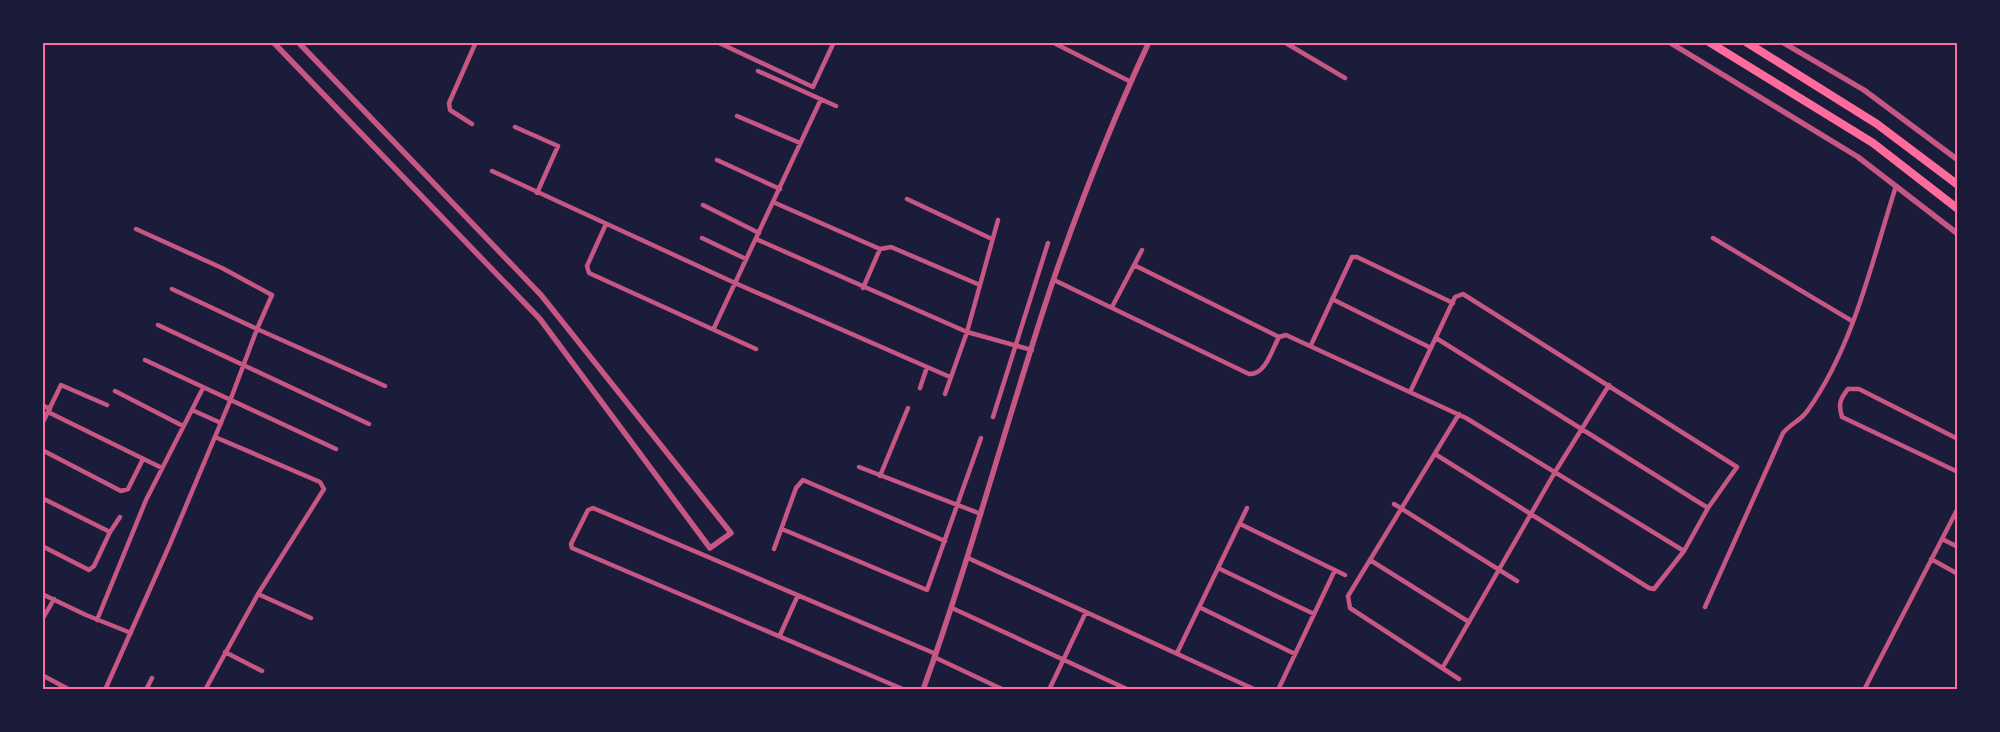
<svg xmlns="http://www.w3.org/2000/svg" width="2000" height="732" font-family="Barlow,sans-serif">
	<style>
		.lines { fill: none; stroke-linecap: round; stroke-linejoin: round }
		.minor { stroke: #c65784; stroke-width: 4.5 }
		.tertiary { stroke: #c65784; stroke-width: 5.5 }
		.trunk { stroke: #ff6b9d; stroke-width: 8 }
		.neatline { fill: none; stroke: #ff6b9d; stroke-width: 2 }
	</style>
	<rect width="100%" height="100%" fill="#1b1b3a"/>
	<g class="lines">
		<path class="minor" d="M717,42l96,45 21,-45
			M1052,42l79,40
			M1284,42l61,36
			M758,71l78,35
			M737,116l63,27
			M472,124l-22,-14 -1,-7 27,-61
			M515,127l43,19 -21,47
			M717,160l63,29
			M492,171l243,112 215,94
			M907,199l85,40
			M773,202l107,47
			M703,205l56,28
			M606,224l-19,42 2,7 167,76
			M136,229l86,39 50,27 -15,34 -85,-40
			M702,238l44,21
			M1713,238l139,83
			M756,239l211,93 65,18
			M1134,265l145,72
			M1054,280l195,94c17,1 23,-25 30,-37l7,-2 180,83 218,133
			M863,288l17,-39 11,-2 89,38
			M1332,299l99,49
			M1112,307l30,-57
			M158,325l211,99
			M714,328l107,-229
			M1436,338l272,170
			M1311,345l41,-88h5l96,46
			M145,360l191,89
			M920,388l7,-21
			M115,391l68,35
			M1410,392l45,-95 8,-3 274,173 -29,41 -24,43 -30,38 -5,-1 -214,-134
			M945,394l22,-62 31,-112
			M42,405l8,4
			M192,410l29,13
			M48,412l114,56
			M993,417l55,-174
			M42,424l19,-39 46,20
			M1958,439l-99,-50h-11c-8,10 -10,15 -6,28l116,55
			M42,450l79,41 7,-2 15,-30
			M859,467l122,47
			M880,476l28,-68
			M42,498l68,34
			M1394,504l123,77
			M1240,524l105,51
			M782,529l145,61 54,-152
			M1942,539l16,8
			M42,546l47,24 5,-4 16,-34 10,-15
			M774,549l22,-61 7,-8 142,61
			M968,558l288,132
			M1931,559l27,15
			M1370,560l99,62
			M1218,568l96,46
			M42,594l44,21 45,18
			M258,594l53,24
			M1199,607l96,47
			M1705,607l78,-174c7,-9 19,-13 25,-23 46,-65 64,-149 88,-224
			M952,608l177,82
			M42,620l12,-21
			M97,620l49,-120 57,-112
			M780,635l18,-40
			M225,652l37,19
			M1177,653l70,-145
			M934,657l70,33
			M1443,667l112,-195 54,-87
			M42,675l28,15
			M1459,679l-109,-71 -2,-12 111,-182
			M105,690l65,-146 60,-143 27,-72 128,57
			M146,690l6,-12
			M205,690l53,-96 66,-105 -4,-7 -105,-45
			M905,690l-333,-142 -1,-4 17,-34 5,-2 343,146
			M1049,690l37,-78
			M1278,690l57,-120
			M1864,690l94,-182"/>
		<path class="tertiary" d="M273,42l267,277 170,229 21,-15 -190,-238 -243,-253
			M1669,42l189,115 100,77
			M1782,42l82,48 94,70
			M923,690c49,-136 85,-276 131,-412 28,-80 59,-159 95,-236"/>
		<path class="trunk" d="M1709,42l164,101 85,66
			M1746,42l131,82 81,61"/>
	</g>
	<rect width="2000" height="732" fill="none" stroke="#1b1b3a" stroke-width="88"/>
	<rect x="44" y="44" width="1912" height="644" class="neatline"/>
</svg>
